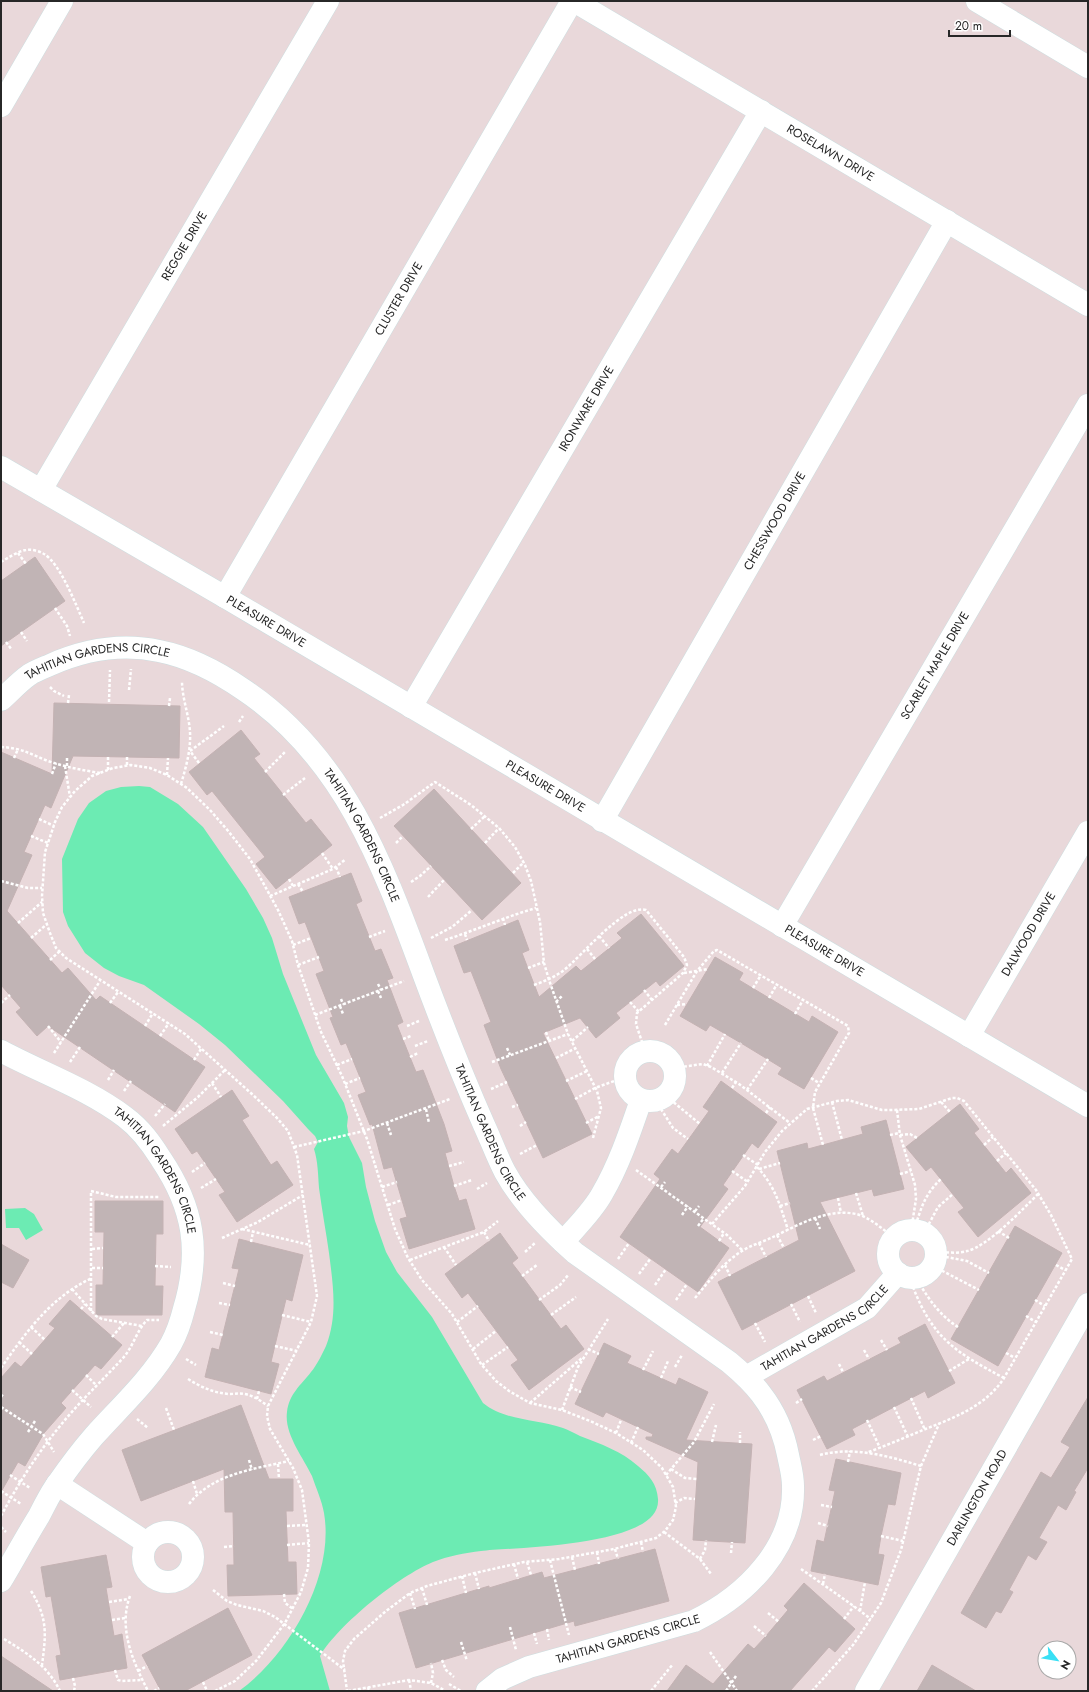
<svg xmlns="http://www.w3.org/2000/svg" width="1089" height="1692" font-family="Jost,sans-serif">
	<style>
		.water { fill: #6cebb3 }
		.building { fill: #c1b4b5; stroke: #c4b2b3 }
		.lines { fill: none; stroke-linecap: round; stroke-linejoin: round }
		.minor-casing { stroke: #cddee0; stroke-width: 23 }
		.path { stroke: #fff; stroke-width: 2.5; stroke-dasharray: 3 2; stroke-linecap: butt }
		.minor { stroke: #fff; stroke-width: 22 }
		.labels { text-anchor: middle; stroke-width: 3; stroke-linejoin: round; paint-order: stroke }
		.street-label { font-size: 12px; fill: #272727; stroke: #fff }
	</style>
	<rect width="100%" height="100%" fill="#e9d8da"/>
	<path class="water" d="M139,786l11,1 28,17 25,23 43,62 17,29 9,20 11,36 33,81 28,48 4,14 -1,9 2,11 13,26 4,24 9,34 11,31 11,20 35,45 51,86c22,18 54,16 80,25 6,2 11,5 17,8 21,8 41,15 58,30 11,9 19,18 20,33 4,48 -144,48 -177,52 -16,2 -33,5 -48,11 -34,14 -94,62 -113,94l10,35h-91c50,-36 96,-115 85,-178 -2,-12 -8,-25 -12,-37 -9,-19 -28,-42 -25,-64 2,-18 14,-27 24,-40 6,-7 11,-18 15,-26 12,-31 7,-61 3,-93 -3,-21 -7,-43 -10,-65 -1,-14 -1,-26 -5,-39l4,-7 -3,-6 -7,-7 -25,-28 -58,-56 -26,-21 -55,-39 -25,-9 -15,-8 -19,-15 -17,-27 -5,-14 -1,-53 16,-40 11,-16 17,-12 15,-4z
		M25,1208l9,6 9,16 -17,10 -7,-12h-13l-1,-19z"/>
	<path class="building" d="M35,557l30,44 -64,45v-65z
		M54,703l126,3 -1,52 -106,-2 -22,52 -6,-3 -21,47 8,3 -25,56 55,62 6,-5 28,32 4,-4 105,71 -30,45 -127,-86 -11,10 -21,-24 5,-4 -20,-23v-233l51,22z
		M241,730l19,24 -6,4 52,65 5,-4 21,26 -56,44 -20,-25 9,-7 -53,-66 -5,4 -18,-23z
		M434,789l87,94 -39,37 -88,-94z
		M351,873l11,28 -6,3 19,47 6,-2 12,29 -6,2 16,42 -6,3 19,47 7,-2 21,54 8,27 -7,2 9,33 5,15 7,-2 9,30 -66,20 -9,-30 7,-2 -15,-50 -8,2 -12,-45 -2,1 -12,-30 8,-3 -20,-49 -5,2 -11,-27 3,-1 -17,-43 8,-3 -19,-49 -6,2 -10,-27z
		M641,914l43,52 -24,20 -4,-5 -26,21 -14,11 4,5 -24,20 -16,-20 -37,15 49,101 -49,24 -42,-89 -17,-44 7,-3 -20,-51 -7,2 -10,-27 64,-26 11,30 -7,3 17,44 37,-31 5,5 41,-33 -5,-5z
		M715,957l28,16 -4,7 70,42 3,-6 26,16 -34,57 -26,-15 4,-6 -41,-25 -31,-18 -4,6 -26,-15z
		M721,1081l56,41 -19,26 -6,-5 -29,42 5,4 -28,38 29,21 -31,44 -78,-55 40,-58 -6,-5 18,-25 6,5 31,-43 -6,-4z
		M232,1090l17,26 -7,4 29,45 6,-4 16,24 -56,37 -18,-27 6,-3 -28,-41 -5,3 -17,-25z
		M960,1104l19,25 -5,4 32,40 5,-5 20,25 -53,44 -20,-25 6,-4 -33,-41 -5,4 -20,-24z
		M886,1120l18,69 -30,7 -2,-7 -52,13 35,69 -113,59 -24,-48 81,-42 -22,-89 30,-8 1,6 55,-15 -2,-7z
		M95,1201h68v33h-7l-1,52h8l-1,29h-66v-30h7l1,-53h-9z
		M1015,1226l47,27 -64,113 -47,-27z
		M500,1233l18,25 -6,5 10,13 39,53 5,-4 18,24 -55,41 -18,-25 7,-5 -50,-67 -6,5 -17,-24z
		M239,1239l64,16 -11,46 -6,-2 -15,63 8,2 -8,30 -66,-17 7,-29 7,2 20,-81 -7,-1z
		M1,1244l28,16 -16,28 -12,-6z
		M70,1300l52,45 -21,24 -6,-4 -34,38 5,5 -22,25 -19,33 -7,-4 -17,30v-114l14,-16 6,5 34,-39 -6,-4z
		M925,1324l30,59 -27,15 -3,-7 -31,16 -42,22 3,6 -28,14 -30,-59 27,-14 3,5 74,-38 -3,-5z
		M604,1343l27,13 -4,7 16,7 33,15 3,-7 29,14 -22,48 66,4 -7,99 -52,-3 5,-78 -52,-23v-2h6l1,-3 -47,-22 -3,5 -28,-13z
		M1088,1397v71l-14,23 2,1 -10,18 -8,-5 -19,33 8,4 -11,18 -8,-5 -19,35 4,2 -12,21 -5,-2 -10,17 -25,-15 80,-141 10,6 19,-31 -9,-5z
		M241,1405l28,74h24v32h-7l2,51h8l1,32 -69,2 -1,-31h7l-1,-53h-8l-1,-43 -83,32 -19,-51z
		M836,1459l65,14 -6,32 -7,-1 -7,32 -3,18 6,1 -6,30 -67,-14 6,-31 7,2 11,-51 -6,-1z
		M655,1549l14,52 -94,25 -1,-5 -158,47 -17,-55 90,-27v2l53,-16 2,6z
		M106,1555l6,32 -6,1 8,48 8,-2 5,34 -67,12 -4,-24 5,-1 -10,-59 -5,1 -5,-30z
		M804,1583l51,46 -20,23 -6,-5 -39,44h-123l19,-26 27,19 35,-40 6,5 12,-13 22,-26 -4,-4z
		M228,1608l24,47 -67,36h-24l-19,-36z
		M1,1656l52,35h-52z
		M932,1665l44,26h-59z"/>
	<g class="lines">
		<g class="minor-casing">
			<g id="minor">
				<path id="s1" d="M574,1l514,304"/>
				<path d="M977,1l111,66"/>
				<path d="M1,106l61,-105"/>
				<path id="s2" d="M1,467l224,130 863,509"/>
				<path id="s3" d="M41,490l287,-489"/>
				<path id="s4" d="M225,597l347,-596"/>
				<path id="s5" d="M1,700c9,-8 18,-18 28,-25 6,-4 14,-7 21,-10 36,-16 71,-22 109,-14 31,6 59,21 85,39 100,67 139,175 179,283 19,51 39,102 61,152 7,15 13,32 21,47 17,31 44,58 70,81l154,109c12,10 23,20 32,32 14,18 23,40 27,61 2,10 5,20 5,31 2,61 -47,110 -99,135l-165,46 -27,12 -15,12"/>
				<path id="s6" d="M411,707l350,-596"/>
				<path id="s7" d="M602,821l345,-600"/>
				<path id="s8" d="M782,926l306,-521"/>
				<path id="s9" d="M969,1036l119,-204"/>
				<circle cx="650" cy="1076" r="25"/>
				<path id="s10" d="M1,1051c41,22 87,38 124,66 16,12 26,26 36,42 33,49 40,93 23,150 -3,12 -7,24 -13,35 -20,35 -51,63 -77,92 -13,15 -25,31 -36,47 -8,10 -13,22 -19,33 -13,21 -25,43 -38,65"/>
				<circle cx="912" cy="1254" r="24"/>
				<path d="M563,1242c13,-15 29,-30 39,-48 17,-29 28,-62 39,-94"/>
				<path id="s11" d="M746,1377l121,-69 31,-35"/>
				<path d="M57,1484l90,59"/>
				<circle cx="168" cy="1557" r="25"/>
				<path id="s12" d="M866,1691l222,-387"/>
			</g>
		</g>
		<path class="path" d="M18,553l8,11
			M1,562c7,-4 17,-11 25,-12 6,-1 13,1 18,4 16,9 32,51 40,69
			M55,608l12,18 3,10
			M21,632l6,9
			M6,642l6,8
			M50,687l4,4 10,5
			M129,690l2,-21
			M109,702l1,-32
			M68,703l1,-8
			M169,706l1,-8
			M239,722l4,-6
			M1,747c21,1 29,7 47,14 17,6 34,9 52,12
			M127,757v9
			M14,758l4,-9
			M199,763l-9,-12 34,-25
			M65,766l5,31
			M67,766v-10
			M108,770v-14
			M265,772l20,-20
			M52,774l4,-11
			M167,775l1,-17
			M181,784c5,-17 10,-34 9,-52 -1,-17 -8,-34 -8,-51
			M283,795l22,-17
			M380,818l23,-13 32,-23 36,23 28,23 16,19 10,18 6,16 9,41 4,41 5,17 19,54 29,57 4,17 -8,30
			M39,819l15,7
			M471,829l14,-13
			M31,836l17,7
			M396,843l7,-7
			M485,843l14,-15
			M322,853l11,16
			M336,867l4,10
			M513,873l11,-11
			M289,879l4,7
			M1,881l27,7h14
			M411,882l9,-6 11,-10
			M298,884l5,8
			M270,896l63,-27 13,-10
			M428,897l16,-17
			M503,918l2,7
			M18,923l24,-21
			M465,934l2,6
			M599,936l10,12
			M369,937l16,-6
			M31,938l16,-14
			M431,938l21,-11 20,-17
			M445,940c31,-10 60,-23 91,-32
			M293,945l18,-7
			M587,949l8,10
			M50,960l10,-9
			M298,965l21,-8
			M528,968l16,-6
			M684,973l24,-4
			M378,984l3,6
			M534,985c11,-4 21,-8 30,-15 17,-13 60,-67 82,-60l38,47 3,8 -4,8 -46,40 -1,11 9,27
			M753,988l8,-13
			M644,990l8,10
			M378,991l3,7
			M769,998l8,-14
			M341,999l2,5
			M556,1002l6,-6
			M630,1002l9,10
			M1,1003l9,-8
			M110,1003l8,-11
			M677,1005l10,-1
			M340,1006l3,8
			M795,1014l8,-14
			M315,1015l89,-34
			M665,1025l32,-54 17,-20 3,-1 131,76 1,7 -2,3 -32,56 -2,16 10,37
			M48,1026l13,16
			M145,1026l8,-13
			M407,1026l12,-5
			M546,1032l3,9
			M160,1036l9,-13
			M403,1039l8,-3
			M572,1041l16,-14
			M415,1046l13,-5
			M507,1048l3,7
			M54,1053l46,-72
			M410,1057l8,-4
			M556,1058l20,-10
			M194,1060l7,-11
			M70,1062l10,-15
			M492,1062l76,-28
			M337,1065l15,-6
			M707,1066l18,-32
			M674,1068l29,-4 8,3 28,17 51,39
			M722,1073l19,-30
			M811,1078l8,5
			M108,1080l6,-10
			M566,1081l21,-10
			M212,1083l9,14
			M345,1084l15,-6
			M732,1088l4,-6
			M491,1089l16,-7
			M747,1090l21,-31
			M124,1091l7,-10
			M666,1096l34,28
			M575,1099l20,-11 30,-11
			M832,1102l10,38
			M941,1102l9,10
			M512,1107l6,-2
			M426,1109l3,14
			M661,1109l12,19 15,11
			M897,1110l3,25 15,50 1,14 -5,32
			M766,1113l4,-6
			M155,1116l10,-12
			M387,1123l4,12
			M586,1123l13,-7
			M163,1126l35,-29 27,-27
			M520,1126l6,-4
			M890,1135l9,-2
			M900,1135l10,-1 7,4
			M984,1145l9,-8
			M294,1147l70,-16 86,-32
			M520,1154l17,-9
			M743,1155l15,10
			M997,1161l9,-8
			M449,1166l15,-4
			M757,1167c18,19 23,38 31,63
			M759,1169l21,-6
			M636,1170l91,65 16,16
			M732,1171l16,11
			M192,1172l13,-9
			M900,1174l11,-3
			M454,1186l18,-6
			M382,1187l15,-5
			M661,1187l4,-5
			M201,1188l15,-9
			M477,1189l10,-6
			M856,1193l7,23
			M838,1198l3,15
			M388,1205l14,-5
			M780,1206l10,-3
			M695,1211l4,-5
			M682,1215l6,-9
			M815,1218l5,11
			M712,1224l33,-38 20,-34 17,-21 25,-22 30,-8 11,-1 34,10h10l27,-1 33,-11h5l7,3 72,89 15,25 21,44 -68,119c-19,29 -51,40 -81,52 -19,8 -38,16 -57,23
			M698,1226l6,-8
			M242,1229l68,16
			M914,1230c7,-21 10,-35 27,-51
			M998,1231l11,7
			M484,1232l5,9
			M924,1233l14,-26 15,-13
			M777,1235l7,13
			M222,1238l36,-16 45,-27
			M719,1241l5,-8
			M251,1242l2,-10
			M759,1243l7,14
			M444,1247l12,18
			M92,1249l11,-1
			M525,1252l10,-9
			M936,1252c10,0 22,2 31,-1 20,-4 56,-42 71,-57
			M936,1255l31,6 22,12
			M618,1259l11,-16
			M410,1260l74,-28 14,-11
			M725,1265l5,11
			M1056,1265l9,5
			M155,1266l16,1
			M933,1266l46,24
			M92,1268h11
			M639,1274l12,-16
			M522,1276l15,-11
			M917,1280c12,19 22,35 41,47
			M223,1283l12,3
			M655,1285l11,-16
			M913,1287c20,52 44,66 91,91
			M72,1289l24,27 6,3 40,7
			M808,1296l8,17
			M695,1298c14,-17 28,-35 47,-47 9,-6 21,-9 31,-14 25,-12 54,-29 83,-23 14,3 27,16 39,24
			M539,1300l21,-15 9,-11
			M676,1300l11,-16
			M1035,1300l10,6
			M219,1303l11,2
			M791,1304l9,18
			M81,1309l4,-5
			M91,1311v-120l25,6h43
			M282,1315l29,7
			M551,1315l25,-18
			M1026,1316l10,6
			M457,1322l21,-16
			M755,1323l10,19
			M31,1327l14,13
			M210,1332l13,3
			M112,1337l12,-14
			M881,1340l6,10
			M19,1342l13,12
			M275,1346l22,5
			M473,1349l23,-18
			M588,1349l11,5
			M864,1350l5,9
			M1006,1353l9,5
			M186,1359l10,6
			M839,1364l4,8
			M482,1365l26,-18
			M675,1367l7,-12
			M1,1368c25,-36 50,-71 91,-90
			M643,1370l10,-19
			M949,1371l20,-12
			M86,1375l10,10
			M661,1378l7,-17
			M188,1379c13,8 26,14 41,15 6,0 11,-1 16,0 9,2 16,7 23,12
			M570,1387l11,5
			M72,1390l19,17
			M1,1397l2,-3
			M911,1398l14,32
			M257,1399l2,-8
			M530,1403l52,-45
			M796,1403l6,-4
			M1,1407l42,27 11,18
			M894,1407l14,30
			M166,1408l8,22
			M562,1410l16,-43 30,-48
			M137,1419l11,9
			M867,1420l13,28
			M28,1432l7,-11
			M616,1433l5,-13
			M813,1440l8,-4
			M712,1442l4,-17
			M631,1443l7,-16
			M740,1443v-11
			M820,1455c33,-9 68,1 101,11
			M249,1460l3,10
			M848,1462l2,-11
			M278,1464l1,15
			M671,1469l14,9 12,1
			M10,1475l20,13
			M666,1475l28,-33 20,-38
			M193,1481l4,13
			M1,1491l20,13
			M675,1503l9,-5 11,1
			M189,1504c23,-30 65,-35 100,-43
			M821,1505l11,2
			M1,1516c17,-32 36,-62 59,-90 19,-24 42,-45 63,-68 10,-11 14,-28 24,-38h12
			M818,1523l10,3
			M287,1526l20,-1
			M1,1527l5,5
			M664,1532l36,27 11,15
			M881,1536l22,5
			M641,1542l2,10
			M287,1545l22,-2
			M224,1547l10,-1
			M615,1549l3,10
			M597,1552l2,12
			M731,1553l1,-11
			M572,1557l3,13
			M700,1559l5,-9 1,-10
			M550,1560l19,75
			M527,1562l4,13
			M514,1564l4,15
			M801,1569l47,33 23,17
			M475,1573l4,16
			M462,1576l4,17
			M823,1584l2,-10
			M422,1588l5,17
			M213,1590l14,11 10,4 26,6 12,6 70,53
			M31,1591c17,27 15,44 11,74
			M410,1593l5,16
			M284,1594l1,9 8,6
			M130,1596c-12,32 3,66 18,95
			M109,1602l19,-3
			M860,1611l5,-29
			M768,1613l11,9
			M844,1619l10,-13
			M112,1620l13,-2
			M754,1626l12,10
			M510,1627l6,23
			M547,1629l2,11
			M534,1633l3,11
			M4,1639c23,14 44,27 56,52
			M461,1642l6,19
			M710,1652l27,39
			M442,1660l4,10 8,7
			M115,1670l3,10 4,1 20,-1
			M138,1671l9,-5
			M73,1678l2,8 -1,5
			M409,1680l2,10
			M203,1682l4,9
			M431,1683l2,-10 -2,-10
			M449,1684l12,7
			M368,1687l1,4
			M154,1691l5,-3
			M215,1691l20,-10 21,-20 29,-38 16,-31 7,-24 1,-25 -7,-53 -9,-22 -23,-39 -3,-13 1,-10 43,-84 6,-26 -20,-141 -9,-24 -11,-13 -24,-23 -68,-61 -119,-76 -10,-10 -6,-15 -7,-20 -1,-17 3,-44 10,-30 7,-15 13,-16 17,-15 21,-8 18,-3 19,3 17,7 20,13 23,22 19,22 21,27 28,51 14,31 6,24 23,67 21,44 25,63 28,90 13,29 14,22 30,34 29,50 15,17 13,10 21,12 32,7 28,11 26,12 27,17 19,18 11,19 3,20 -3,13 -8,11 -9,7 -42,11 -55,10 -35,3 -49,11 -48,13 -17,7 -24,18 -32,28 -9,12 -2,10 4,30
			M348,1691l61,-11 22,3 13,7
			M651,1691l22,-27
			M726,1691l10,-15
			M812,1691l41,-46 28,-42 20,-53 20,-84 18,-42"/>
		<use href="#minor" class="minor"/>
	</g>
	<g class="labels">
		<g class="street-label">
			<text dy="4" stroke="none"><textPath href="#s1" startOffset="298">ROSELAWN DRIVE</textPath></text>
			<text dy="4" stroke="none"><textPath href="#s3" startOffset="283">REGGIE DRIVE</textPath></text>
			<text dy="4" stroke="none"><textPath href="#s4" startOffset="345">CLUSTER DRIVE</textPath></text>
			<text dy="4" stroke="none"><textPath href="#s6" startOffset="346">IRONWARE DRIVE</textPath></text>
			<text dy="4" stroke="none"><textPath href="#s7" startOffset="346">CHESSWOOD DRIVE</textPath></text>
			<text dy="4" stroke="none"><textPath href="#s2" startOffset="307">PLEASURE DRIVE</textPath></text>
			<text dy="4" stroke="none"><textPath href="#s8" startOffset="302">SCARLET MAPLE DRIVE</textPath></text>
			<text dy="4" stroke="none"><textPath href="#s5" startOffset="109">TAHITIAN GARDENS CIRCLE</textPath></text>
			<text dy="4" stroke="none"><textPath href="#s2" startOffset="631">PLEASURE DRIVE</textPath></text>
			<text dy="4" stroke="none"><textPath href="#s5" startOffset="457">TAHITIAN GARDENS CIRCLE</textPath></text>
			<text dy="4" stroke="none"><textPath href="#s9" startOffset="118">DALWOOD DRIVE</textPath></text>
			<text dy="4" stroke="none"><textPath href="#s2" startOffset="955">PLEASURE DRIVE</textPath></text>
			<text dy="4" stroke="none"><textPath href="#s5" startOffset="781">TAHITIAN GARDENS CIRCLE</textPath></text>
			<text dy="4" stroke="none"><textPath href="#s10" startOffset="203">TAHITIAN GARDENS CIRCLE</textPath></text>
			<text dy="4" stroke="none"><textPath href="#s11" startOffset="93">TAHITIAN GARDENS CIRCLE</textPath></text>
			<text dy="4" stroke="none"><textPath href="#s12" startOffset="223">DARLINGTON ROAD</textPath></text>
			<text transform="translate(628 1639) rotate(-16)" y="4">TAHITIAN GARDENS CIRCLE</text>
		</g>
	</g>
	<rect width="1089" height="1692" fill="none" stroke="#272727" stroke-width="4"/>
	<g transform="translate(1057 1660) rotate(121)"><circle r="19" fill="#ffffff" stroke="#a9a9a9"/>
	<path d="M0-3L7 15L0 10L-7 15Z" fill="#39e0f5"/>
	<text y="-6" font-size="11" font-weight="bold" text-anchor="middle" fill="#272727">N</text>
	</g>
	<path d="M949 30v6h61v-6" fill="none" stroke="#272727" stroke-width="2"/>
	<text x="955" y="30" font-size="12" fill="#272727" stroke="#ffffff" stroke-width="3" paint-order="stroke">20 m</text>
</svg>
